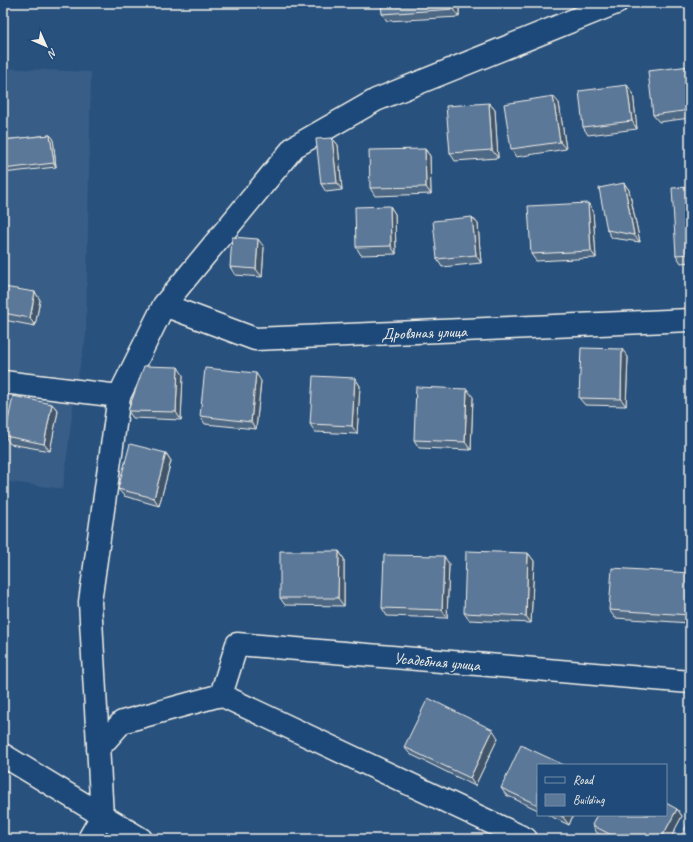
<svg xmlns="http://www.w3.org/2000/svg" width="693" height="842" font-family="Caveat,sans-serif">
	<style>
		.built { fill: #375d86 }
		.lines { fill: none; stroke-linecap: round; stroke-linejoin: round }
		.minor-casing { stroke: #f4f1e8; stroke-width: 25 }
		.minor { stroke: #1f4a7a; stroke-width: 22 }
		.wall { fill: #4e6784; stroke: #f4f1e8 }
		.shaded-wall { fill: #40546b; stroke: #f4f1e8 }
		.building { fill: #5b7899; stroke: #f4f1e8 }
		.labels { text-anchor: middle; stroke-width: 3.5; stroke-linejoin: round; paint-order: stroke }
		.street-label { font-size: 16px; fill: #f4f1e8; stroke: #1f4a7a }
	</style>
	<rect width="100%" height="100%" fill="#28517e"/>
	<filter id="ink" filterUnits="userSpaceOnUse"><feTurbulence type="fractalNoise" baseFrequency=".025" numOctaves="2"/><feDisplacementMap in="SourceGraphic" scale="8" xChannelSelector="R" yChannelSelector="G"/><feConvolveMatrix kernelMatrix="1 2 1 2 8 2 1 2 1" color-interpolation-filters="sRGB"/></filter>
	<g filter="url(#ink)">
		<path class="built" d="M3,68l88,4 -5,264 -11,55 -12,98 -60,-8z"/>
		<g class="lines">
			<g class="minor-casing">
				<path id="minor" d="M164,305l91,34 435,-19
					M3,382l116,14
					M221,695l16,-51 453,38
					M98,749l24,-27 99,-27 305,144
					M3,755l138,84
					M89,839l13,-23 -12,-214 29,-206 45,-91 130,-158 82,-47 240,-97"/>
			</g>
			<use href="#minor" class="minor"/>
		</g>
		<path class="wall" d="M459,3v14l-72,4 -5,-7z
			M690,66v52l-31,4 -6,-7z
			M633,93l4,36 -49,6 -5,-8z
			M489,103l6,7 3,48 -43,3 -5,-8z
			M559,103l7,46 -50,8 -5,-8z
			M50,135l3,3 3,29 -53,6v-33z
			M332,138l6,7 4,45 -16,2 -5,-8z
			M425,149l5,7 1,38 -56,2 -5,-8z
			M624,183l5,7 11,52 -28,-4 -5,-8z
			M690,187v75l-9,1 -5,-8z
			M588,203l5,8 3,47 -60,3 -5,-7z
			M390,206l5,8 1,40 -35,1 -5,-8z
			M472,217l6,7 3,39 -39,4 -5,-8z
			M264,247l-2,30 -27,-2 -5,-8z
			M3,290l32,2 5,8 -5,26 -31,-6 -1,-2z
			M628,357l-2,49 -41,-1 -6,-7z
			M183,375l-2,45 -48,-2 -5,-7z
			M355,378l5,8 -3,48 -42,-2 -5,-8z
			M261,381l-5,48 -51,-5 -5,-8z
			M473,397l-2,53 -52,-2 -5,-8z
			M52,404l6,7 -8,40 -40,-7 -5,-8z
			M166,453l5,8 -12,45 -35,-10 -6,-7z
			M339,551l5,8v47l-59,-1 -5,-7z
			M528,553l6,8 -3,62 -62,-3 -5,-7z
			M449,564l-2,54 -60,-2 -5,-8z
			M690,573v50l-75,-5 -6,-8z
			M498,738l-23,48 -65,-32 -6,-7z
			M538,765v45l-32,-15 -5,-7z
			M677,809l5,7 -12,23h-61l-12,-6 -5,-8z
			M548,815h25l-4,10z"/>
		<path class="shaded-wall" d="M454,3h5v14l-5,-8z
			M627,85l6,8 4,36 -5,-8z
			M553,96l6,7 7,46 -6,-7z
			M489,103l6,7 3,48 -6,-8z
			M50,135l3,3 3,29 -2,-4z
			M332,138l6,7 4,45 -5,-7z
			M425,149l5,7 1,38 -5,-7z
			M624,183l5,7 11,52 -6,-7z
			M588,203l5,8 3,47 -5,-7z
			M390,206l5,8 1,40 -5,-8z
			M472,217l6,7 3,39 -5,-8z
			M258,239l6,8 -2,30 -6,-8z
			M35,292l5,8 -5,26 -5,-8z
			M622,349l6,8 -2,49 -5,-7z
			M178,367l5,8 -2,45 -5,-8z
			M256,373l5,8 -5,48 -5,-7z
			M355,378l5,8 -3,48 -5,-8z
			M467,389l6,8 -2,53 -6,-8z
			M52,404l6,7 -8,40 -6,-7z
			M166,453l5,8 -12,45 -5,-8z
			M339,551l5,8v47l-6,-8z
			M528,553l6,8 -3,62 -5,-7z
			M444,556l5,8 -2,54 -5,-8z
			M493,730l5,8 -23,48 -5,-8z
			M677,809l5,7 -12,23h-9z
			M564,815h9l-4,10 -6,-8z"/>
		<path class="building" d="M381,3h73v6l-72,5z
			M690,66v44l-37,5 -5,-44z
			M627,85l5,36 -49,6 -4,-36z
			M553,96l7,46 -49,7 -7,-45z
			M489,103l3,47 -42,3 -4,-47z
			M50,135l4,28 -51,6v-29z
			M332,138l5,45 -16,1 -5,-45z
			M425,149l1,38 -56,1 -1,-38z
			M624,183l10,52 -27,-5 -8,-42z
			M690,187v67l-14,1 -4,-67z
			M588,203l3,48 -60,3 -3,-48z
			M390,206l1,40 -35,1 -1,-40z
			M472,217l4,38 -39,4 -4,-38z
			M232,237l26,2 -2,30 -26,-2z
			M4,287l31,5 -5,26 -27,-5v-23z
			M581,348l41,1 -1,50 -42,-1z
			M144,366l34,1 -2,45 -48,-1z
			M205,368l51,5 -5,49 -51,-6z
			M313,376l42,2 -3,48 -42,-2z
			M416,387l51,2 -2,53 -51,-2z
			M13,396l39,8 -8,40 -39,-8z
			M130,444l36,9 -12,45 -36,-9z
			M280,551h59l-1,47h-58z
			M466,551l62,2 -2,63 -62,-3z
			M384,555l60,1 -2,54 -60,-2z
			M612,568l78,5v42l-81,-5z
			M428,698l65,32 -23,48 -66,-31z
			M521,745l43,20h-26v40l-37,-17z
			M666,803l11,6 -16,30h-42l-27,-14 5,-10h69z
			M559,815h5l-1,2z
			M690,818v21h-10z"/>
	</g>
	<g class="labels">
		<g class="street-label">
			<text transform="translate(424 332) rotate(-2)" y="6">Дровяная улица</text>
			<text transform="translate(437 661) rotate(5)" y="6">Усадебная улица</text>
		</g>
	</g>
	<rect width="693" height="842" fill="none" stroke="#1f4a7a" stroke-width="16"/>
	<rect x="8" y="8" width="677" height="826" fill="none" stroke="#f4f1e8" stroke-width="1.5" filter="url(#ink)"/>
	<rect x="537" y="764" width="130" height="52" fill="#1f4a7a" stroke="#748da6"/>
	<rect x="545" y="777" width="20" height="6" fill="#1f4a7a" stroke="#748da6"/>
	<text x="573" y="784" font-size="12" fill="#f4f1e8">Road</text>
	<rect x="545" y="794" width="20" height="12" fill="#5b7899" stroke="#748da6"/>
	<text x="573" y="804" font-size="12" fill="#f4f1e8">Building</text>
	<g transform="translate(46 46) rotate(135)" stroke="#1f4a7a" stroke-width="3" paint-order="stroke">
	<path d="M0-3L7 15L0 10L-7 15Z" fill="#f4f1e8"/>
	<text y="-6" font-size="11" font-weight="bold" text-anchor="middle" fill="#f4f1e8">N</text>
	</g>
</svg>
